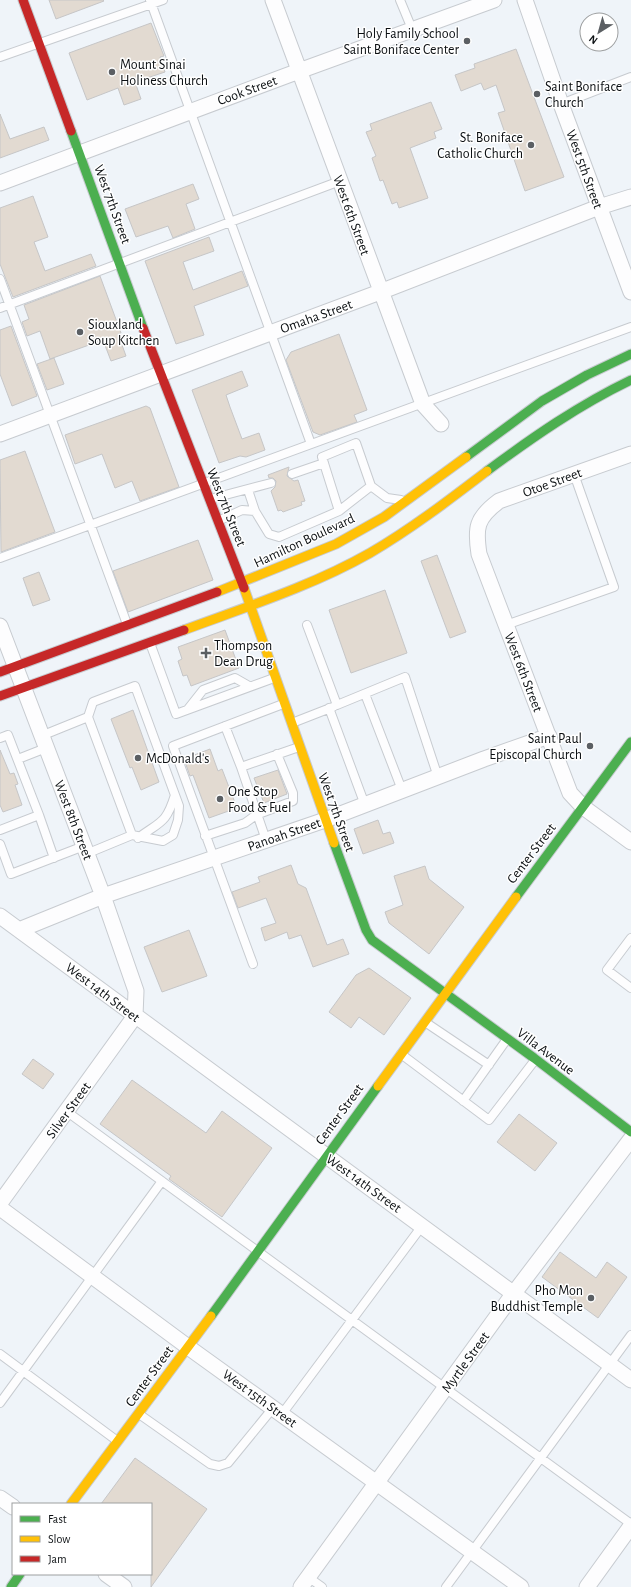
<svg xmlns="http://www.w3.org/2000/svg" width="631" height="1587" font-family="'Alegreya Sans',sans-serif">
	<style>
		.building { fill: #e2dad1; stroke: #c6c6c7 }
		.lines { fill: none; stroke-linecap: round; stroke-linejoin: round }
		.lane-casing { stroke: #c7cbd0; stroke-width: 10 }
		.street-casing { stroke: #c7cbd0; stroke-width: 17 }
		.fast-casing { stroke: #c7cbd0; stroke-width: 11 }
		.slow-casing { stroke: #c7cbd0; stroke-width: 11 }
		.jam-casing { stroke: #c7cbd0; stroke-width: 11 }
		.lane { stroke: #fdfdfe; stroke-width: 8 }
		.street { stroke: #fdfdfe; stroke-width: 15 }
		.fast { stroke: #4caf50; stroke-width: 9 }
		.slow { stroke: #ffc107; stroke-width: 9 }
		.jam { stroke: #c62828; stroke-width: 9 }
		.poi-dot { fill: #5b5f63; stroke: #fff; stroke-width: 1.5 }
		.labels { text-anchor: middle; stroke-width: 3; stroke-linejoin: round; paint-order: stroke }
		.poi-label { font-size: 14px; fill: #0b0f12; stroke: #fff; text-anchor: start }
		.street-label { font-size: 14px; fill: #0b0f12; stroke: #fff }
	</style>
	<rect width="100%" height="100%" fill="#eff4f9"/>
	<path class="building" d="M49,0h54l1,1 -48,18z
		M151,23l13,33 -4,1 5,15 -30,10 6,17 -17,6 -6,-17 -31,12 -18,-47z
		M516,49l48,128 -39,14 -27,-78 7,-2 -9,-26 -12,5 -3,-7 -20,8 -6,-16 20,-7 -1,-4z
		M431,102l11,27 -8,3 2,6 -26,10 18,50 -29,10 -2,-6 -5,2 -9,-24 -3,1 -8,-23 4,-2 -10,-24 6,-2 -2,-6z
		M0,114l10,25 34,-12 5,13 -49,18z
		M193,184l6,15 -13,5 9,25 -22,9 -5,-12 -32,11 -11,-28z
		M33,196l15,41 -14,5 11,29 46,-17 5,12 -83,31 -13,-33v-56z
		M209,237l5,14 -31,11 10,28 49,-19 6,15 -54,20 10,29 -28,9 -31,-83z
		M100,276l21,57 -3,1 8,22 -15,5 -8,-21 -53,19 -10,-28 -13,5 -5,-14 7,-3 -5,-14z
		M11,326l26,70 -25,10 -12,-32v-44z
		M339,334l28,76 -13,5 3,7 -37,13 -7,-3 -27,-72 5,-8z
		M54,358l10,26 -17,6 -10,-26z
		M242,371l6,15 -22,9 4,12 12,32 17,-6 6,17 -19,7 -6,-1 -21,7 -27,-73z
		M146,406l4,2 29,79 -39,14 -8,-20 -17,7 -13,-34 -27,10 -10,-29z
		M25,451l30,81 -54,20 -1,-92z
		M289,467l-2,9 7,5 4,-1 7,21 -4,1 1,3 -19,7 -2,-2 -3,1 -7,-20 4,-4 1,-6 -3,-3h-4l-1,-3z
		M198,540l15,40 -85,32 -15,-41z
		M437,555l29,77 -16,6 -29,-77z
		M39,572l11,28 -17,6 -10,-28z
		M385,590l22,63 -56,20 -22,-63z
		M225,630l14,38 -48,18 -4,-11 -4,1 -5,-15 4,-2 -4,-12z
		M133,710l26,72 -18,8 -9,-23 -2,1 -19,-49z
		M210,749l8,22 4,-2 15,39 -28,10 -16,-43 -3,1 -6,-17z
		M0,750l10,24 4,-1 4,11 -3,1 7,20 -19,7 -3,-7z
		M278,770l9,24 -23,9 -10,-25z
		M378,820l5,14 7,-2 4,11 -31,11 -9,-25z
		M291,865l7,19 8,4 21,57 16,-6 6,15 -36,13 -12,-32 -12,4 -2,-7 -22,9 -4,-13 15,-5 -10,-25 -28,10 -6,-16 28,-10 -2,-5z
		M425,866l4,13 35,28 -35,47 -40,-31 -4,-11 18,-7 -9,-29z
		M189,930l18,46 -45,16 -18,-45z
		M369,968l42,30 -27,37 -25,-18 -8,11 -22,-16 27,-37z
		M33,1059l21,15 -11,15 -21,-15z
		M132,1080l74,53 16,-22 50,37 -50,69 -53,-38 2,-3 -71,-52z
		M519,1114l38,29 -22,28 -38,-29z
		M560,1252l36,26 11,-16 20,15 -29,41 -56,-41z
		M135,1458l72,51 -56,78v-83h-50z"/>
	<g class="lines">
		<g class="lane-casing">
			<path id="lane" d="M150,0l161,444
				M400,0l12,29
				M0,57l163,-57
				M561,104l70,-27
				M0,279l127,345
				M0,308l340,-127
				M292,474l32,-11
				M371,486l16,12 14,2
				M248,490l7,21 14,23 10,3 60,-26 32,-25 -15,-43 -34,14 17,54
				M210,499l61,-16
				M218,521l24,-11 13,1
				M0,558l631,-231
				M307,625l30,80 68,-28 33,100
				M506,625l108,-38 -40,-113
				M150,643l26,71 98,-36
				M365,694l37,96
				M329,708l36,97
				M188,709l15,-19 32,-12 14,8
				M292,723l41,-16
				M225,726l16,41
				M41,736l47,-19 44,118
				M0,738l8,-3 31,80 -39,15
				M18,759l28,-11
				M39,815l15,43
				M205,836l40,-13 11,-8 37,-14v-8l-16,-39
				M138,838c23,-17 28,-14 37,-43
				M266,840l-25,-73 58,-20
				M0,844l11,30 73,-28
				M86,854l46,-19 31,6 10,-6 5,-15 1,-14 -44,-120 -42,16 -5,15
				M631,938l-24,32 24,18
				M253,964l-80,-218 110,-42
				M425,1022l64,43
				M401,1054l88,66 46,-60
				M463,1101l44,-62
				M66,1111l565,413
				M0,1354l116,86
				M0,1403l162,-222
				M139,1414l71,50 9,2 9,-3 45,-55
				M282,1414l140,-188
				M308,1577l14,10
				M446,1587l185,-252"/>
		</g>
		<g class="street-casing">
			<path id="street" d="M273,0l150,404 18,20
				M525,0l36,104 70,188
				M0,183l299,-112 195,-71
				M0,434l380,-142 219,-85 32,-10
				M631,454l-132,47c-23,17 -24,27 -20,53l91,239 13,14 48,35
				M0,626l103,270 33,95 -1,25 -135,187
				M0,916l631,464
				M19,930l84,-34 222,-76 159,-61 65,-23
				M0,1208l188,139 333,240
				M0,1498l13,9
				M106,1574l18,13
				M301,1587l213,-294 117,-154
				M587,1587l44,-61"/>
		</g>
		<g class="fast-casing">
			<path id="fast" d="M71,131l72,197
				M466,457l76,-56 45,-26 44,-21
				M487,471c46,-34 92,-66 144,-91
				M334,843l32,87 6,10 162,118 97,74
				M516,897l115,-155
				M211,1316l167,-230
				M11,1587l9,-13"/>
		</g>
		<g class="slow-casing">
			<path id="slow" d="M244,588l90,255
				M217,592l119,-48 48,-27 82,-60
				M184,630c62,-23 128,-44 186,-77 41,-24 79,-53 117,-82
				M378,1086l138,-189
				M71,1504l140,-188"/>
		</g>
		<g class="jam-casing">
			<path id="jam" d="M23,0l48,131
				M143,328l101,260
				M0,672l217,-80
				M0,696l184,-66"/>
		</g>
		<use href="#lane" class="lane"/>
		<use href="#street" class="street"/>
		<use href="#fast" class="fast"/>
		<use href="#slow" class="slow"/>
		<use href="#jam" class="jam"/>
	</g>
	<g class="poi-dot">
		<circle cx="467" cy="41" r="4"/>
		<circle cx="112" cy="72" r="4"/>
		<circle cx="537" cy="94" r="4"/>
		<circle cx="531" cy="145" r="4"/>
		<circle cx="80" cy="332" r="4"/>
		<path d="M204 647h4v4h4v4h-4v4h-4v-4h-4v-4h4z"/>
		<circle cx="590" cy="746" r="4"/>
		<circle cx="138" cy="758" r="4"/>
		<circle cx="220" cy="799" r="4"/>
		<circle cx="591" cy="1298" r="4"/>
	</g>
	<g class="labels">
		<g class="poi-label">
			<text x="459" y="38" text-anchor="end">Holy Family School<tspan x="459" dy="16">Saint Boniface Center</tspan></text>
			<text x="120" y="69">Mount Sinai<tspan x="120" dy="16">Holiness Church</tspan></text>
			<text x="545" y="91">Saint Boniface<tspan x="545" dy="16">Church</tspan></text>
			<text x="523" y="142" text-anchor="end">St. Boniface<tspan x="523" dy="16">Catholic Church</tspan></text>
			<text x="88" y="329">Siouxland<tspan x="88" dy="16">Soup Kitchen</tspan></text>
			<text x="214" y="650">Thompson<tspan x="214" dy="16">Dean Drug</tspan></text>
			<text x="582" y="743" text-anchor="end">Saint Paul<tspan x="582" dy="16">Episcopal Church</tspan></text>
			<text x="146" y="763">McDonald's</text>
			<text x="228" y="796">One Stop<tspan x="228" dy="16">Food &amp; Fuel</tspan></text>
			<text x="583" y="1295" text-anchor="end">Pho Mon<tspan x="583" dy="16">Buddhist Temple</tspan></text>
		</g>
		<g class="street-label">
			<text transform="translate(247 90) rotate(-20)" y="5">Cook Street</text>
			<text transform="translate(585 169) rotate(70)" y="5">West 5th Street</text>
			<text transform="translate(113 204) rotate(70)" y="5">West 7th Street</text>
			<text transform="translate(352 215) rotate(70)" y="5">West 6th Street</text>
			<text transform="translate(316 316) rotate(-20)" y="5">Omaha Street</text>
			<text transform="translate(552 482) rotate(-20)" y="5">Otoe Street</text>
			<text transform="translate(227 507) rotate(68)" y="5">West 7th Street</text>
			<text transform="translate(304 540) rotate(-25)" y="5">Hamilton Boulevard</text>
			<text transform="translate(524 672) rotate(69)" y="5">West 6th Street</text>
			<text transform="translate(337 812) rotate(70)" y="5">West 7th Street</text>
			<text transform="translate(74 820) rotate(69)" y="5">West 8th Street</text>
			<text transform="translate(284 834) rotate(-19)" y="5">Panoah Street</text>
			<text transform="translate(531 853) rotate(-53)" y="5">Center Street</text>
			<text transform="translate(103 992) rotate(37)" y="5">West 14th Street</text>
			<text transform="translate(546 1051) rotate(37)" y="5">Villa Avenue</text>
			<text transform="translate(68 1110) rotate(-54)" y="5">Silver Street</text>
			<text transform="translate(339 1114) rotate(-54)" y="5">Center Street</text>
			<text transform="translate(364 1183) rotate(36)" y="5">West 14th Street</text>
			<text transform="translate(465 1362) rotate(-54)" y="5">Myrtle Street</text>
			<text transform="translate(149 1376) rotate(-54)" y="5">Center Street</text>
			<text transform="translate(260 1398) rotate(36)" y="5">West 15th Street</text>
		</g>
	</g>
	<rect x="12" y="1503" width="140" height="72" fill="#ffffff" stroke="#9d9fa0"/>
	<rect x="20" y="1516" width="20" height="6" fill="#4caf50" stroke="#9d9fa0"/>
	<text x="48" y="1523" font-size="12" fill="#0b0f12">Fast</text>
	<rect x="20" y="1536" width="20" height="6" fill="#ffc107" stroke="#9d9fa0"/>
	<text x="48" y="1543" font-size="12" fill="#0b0f12">Slow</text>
	<rect x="20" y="1556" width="20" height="6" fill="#c62828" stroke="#9d9fa0"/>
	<text x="48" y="1563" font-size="12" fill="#0b0f12">Jam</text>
	<g transform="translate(599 32) rotate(217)"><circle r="19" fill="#ffffff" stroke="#9d9fa0"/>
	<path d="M0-3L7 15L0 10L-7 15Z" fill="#5b5f63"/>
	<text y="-6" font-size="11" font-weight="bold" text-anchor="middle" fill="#0b0f12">N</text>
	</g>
</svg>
